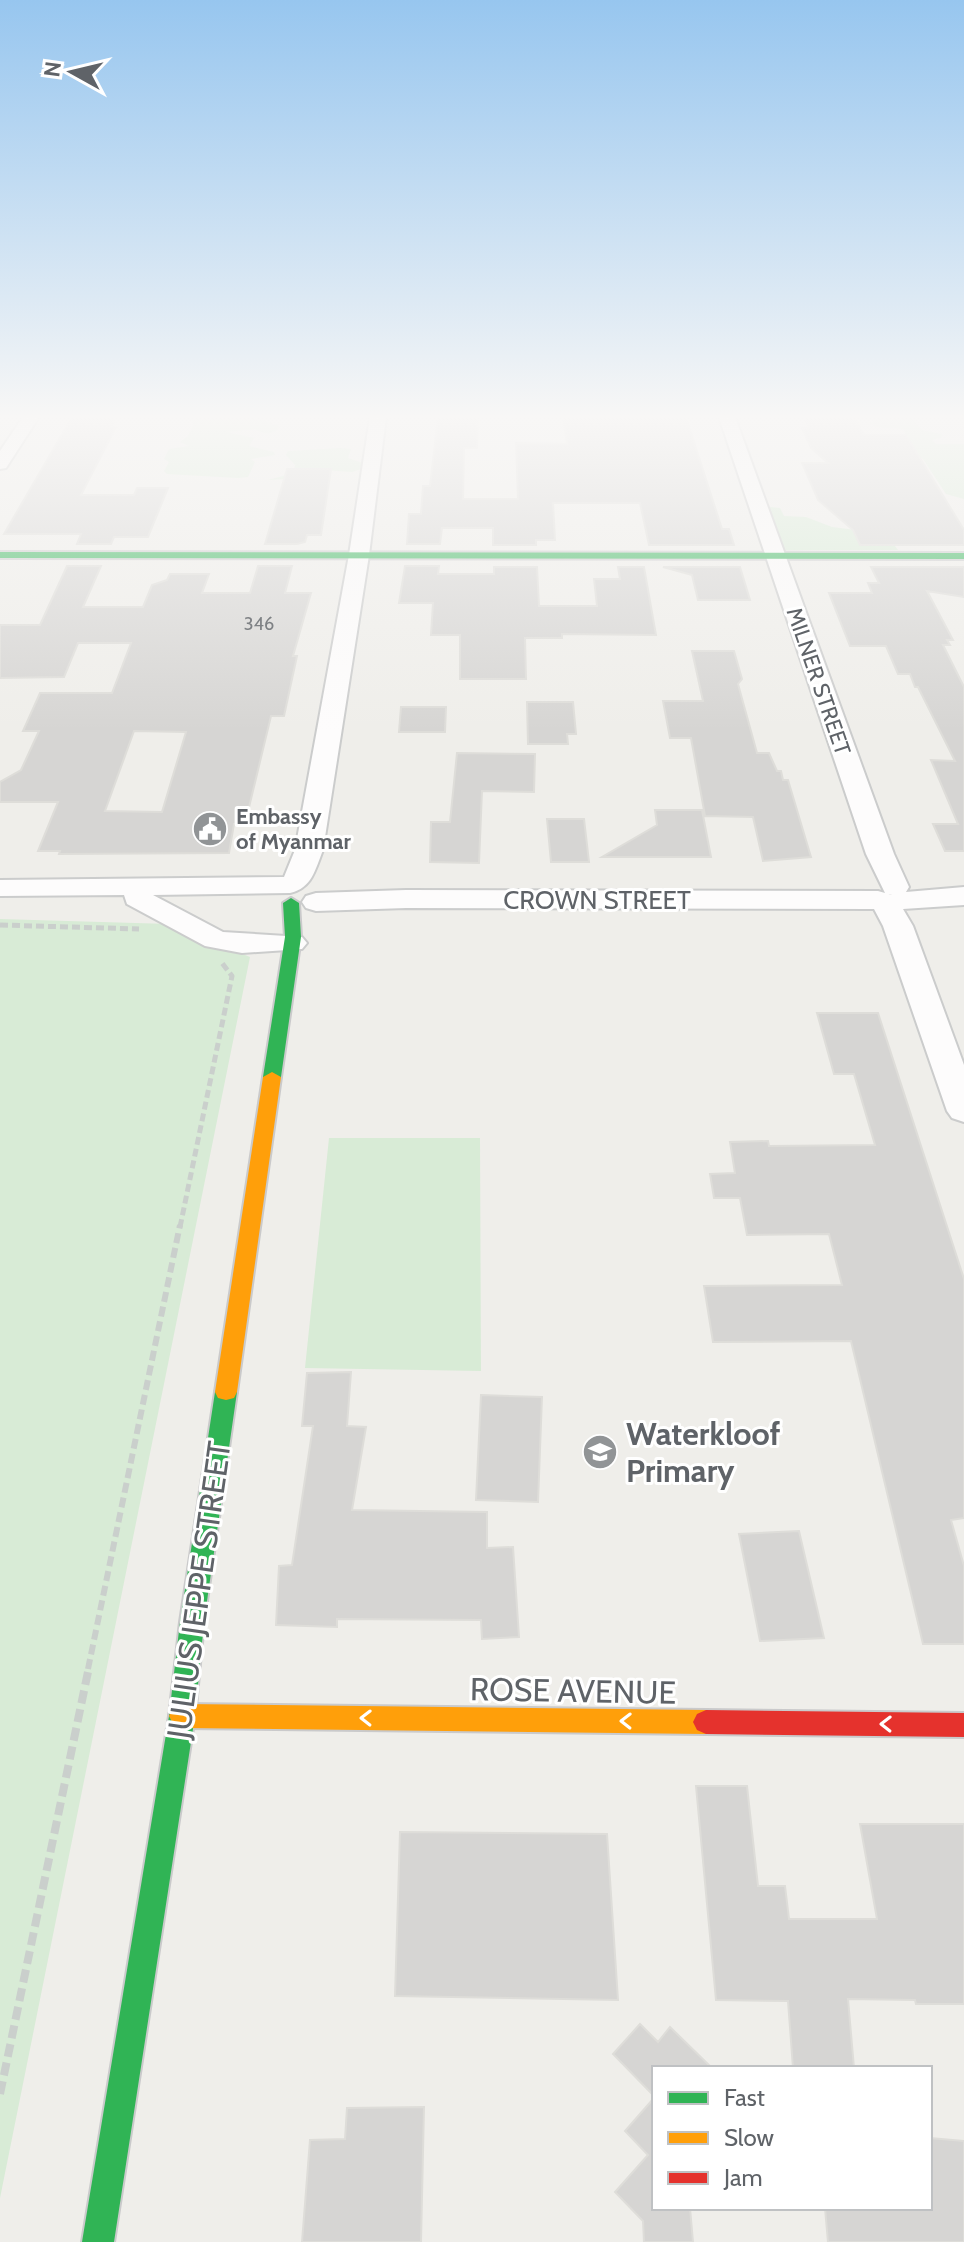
<svg xmlns="http://www.w3.org/2000/svg" width="964" height="2242" font-family="Cabin,sans-serif">
	<style>
		.green { fill: #d8ebd6 }
		.building { fill: #d6d5d3; stroke: #deddd9; stroke-width: 2; fill-rule: evenodd }
		.lines { fill: none; stroke-linecap: round; stroke-linejoin: round }
		.street-casing { stroke: #cbcccc; stroke-width: 4 }
		.fast-casing { stroke: #cacacb; stroke-width: 4 }
		.slow-casing { stroke: #cacacb; stroke-width: 4 }
		.jam-casing { stroke: #cacacb; stroke-width: 4 }
		.path-far2 { stroke: #cacfcc; stroke-width: 5; stroke-dasharray: 8 4; stroke-linecap: butt }
		.path-far1 { stroke: #cacfcc; stroke-width: 6; stroke-dasharray: 10 5; stroke-linecap: butt }
		.path { stroke: #cacfcc; stroke-width: 8; stroke-dasharray: 13 6; stroke-linecap: butt }
		.street { fill: #fdfcfc; fill-rule: evenodd }
		.fast { fill: #30b455; fill-rule: evenodd }
		.slow { fill: #ff9f0a; fill-rule: evenodd }
		.jam { fill: #e5322d; fill-rule: evenodd }
		.oneway { stroke: #fff }
		.labels { text-anchor: middle; stroke-width: 6; stroke-linejoin: round; paint-order: stroke }
		.far-number-label { font-size: 18px; fill: #7e8184 }
		.far-street-label { font-size: 22px; fill: #5f6368; stroke: #fff }
		.far-poi-label { font-size: 22px; font-weight: bold; fill: #5f6368; stroke: #fff; text-anchor: start }
		.street-label { font-size: 26px; fill: #5f6368; stroke: #fff }
		.near-poi-label { font-size: 32px; font-weight: bold; fill: #5f6368; stroke: #fff; text-anchor: start }
		.near-street-label { font-size: 32px; fill: #5f6368; stroke: #fff }
	</style>
	<rect width="100%" height="100%" fill="#efeeea"/>
	<path class="green" d="M197,417c27,0 58,-3 82,9 -4,10 -17,8 -24,3l-28,3 27,6 -5,8 25,6 1,3 -24,4 4,3 -7,15 -10,1 -71,-4 -3,-3 5,-9 -5,-3 5,-10 20,-3 -9,-4 8,-6 5,-11 -2,-6z
		M880,417h32l10,13 20,4 -1,4 -9,2 4,4h28v55l-18,-5 -23,-35 -7,-3 -13,-27 -27,-2 -7,-4z
		M341,448l10,1 -3,9 18,6 -2,4 -12,4 -44,-3 -2,9 -38,2 26,-7 1,-8 -9,-10 2,-4z
		M770,507l10,1 4,8 22,1 26,10 24,3 39,16 3,4h-116l-11,-18 4,-6 -9,-9z
		M0,919l169,5 81,33 -250,1241z
		M329,1138h151l1,233 -176,-3z"/>
	<path class="building" d="M72,417h44l-5,10h5l-35,68h53l3,-7h31l-20,49h-34l-3,7h-34l4,-10h-77z
		M438,417h40l-1,31h-13l-1,51h55l-2,-56 51,1 -4,-27h123l36,112h7l5,16h-85l-9,-42h-87l2,37h-19v5h-43v-17h-51l-2,16h-33l2,-30h12l2,-28h7z
		M804,417h50l10,18h42l58,95v15h-104l-7,-15 -35,-30 -16,-37h26l-17,-15 -9,-20h7z
		M287,469h44l-10,66h-14l-2,7 -8,2h-32z
		M67,566h34l-18,41h60l9,-22 15,-5 3,-6h39l-7,19h48l8,-27h34l-7,27h26l-18,63h4l-13,60h-13l-26,108h-11l-5,29 -170,1 1,-3h-22l20,-49h-58v-20l21,-12 18,-39h-16l17,-38h72l19,-50h-53l-14,34 -64,1v-53h40zM134,731l52,1 -24,80 -57,-1z
		M405,566h34l-1,8h56v-7h43l2,39h58l-3,-27h26l-2,-12h26l12,68 -94,-1v4h-37l1,41h-66v-44h-29l2,-32h-34z
		M663,567h77l10,33h-52l-6,-25z
		M871,567h93v30l-37,-6 26,49h-6l3,5h-7l21,42v164h-19l-12,-27h25l-27,-64 24,1 -37,-74h-3l-5,-13h-12l-12,-28h-36l-21,-53h43l-4,-10h11z
		M692,651h42l8,28 -4,5 19,69h12l8,18h4l2,9h5l23,77 -48,4 -10,-44 -48,-1 -14,-78h-21l-7,-37h40z
		M527,702h46l3,32h-9l1,10h-40z
		M401,707h45l-1,25h-46z
		M457,753l78,1 -1,38 -52,-1 -3,72 -49,-1 1,-40h19z
		M655,810h47l9,47h-109l55,-32z
		M547,819h37l5,43h-38z
		M817,1013h61l86,266v239l-13,2 13,46v78h-41l-72,-303 -138,1 -9,-56 138,-1 -13,-51 -82,1 -7,-37h-26l-4,-24 25,-1 -5,-31 38,-1 1,5 106,-1 -21,-71h-20z
		M351,1372l-4,54 19,1 -14,83 135,2v36l26,-1 6,90 -37,2 -1,-19 -144,-1v8l-61,-2 3,-59 13,-1 21,-139h-11l5,-53z
		M481,1395l61,2 -4,105 -62,-2z
		M799,1531l25,107 -64,3 -21,-107z
		M696,1786h51l11,100h27l4,33h88l-17,-95h104v180h-48l-1,-4 -67,-1 6,69h-61l-5,-67 -72,-1z
		M400,1832l207,2 11,166 -223,-4z
		M640,2024l18,18 12,-15 42,41h-58v28l-41,-42z
		M654,2098v110h36l3,34h-49l-1,-21 -28,-29 33,-37 -23,-24z
		M424,2107l-3,135h-119l8,-102 35,-1 2,-31z
		M930,2138l34,3v101h-136l-3,-34h105z"/>
	<g class="lines">
		<g class="street-casing">
			<path id="street" d="M23,417h16l-33,51 -6,1v-18z
				M370,417h16l-17,138 -46,295c-8,20 -11,38 -33,43l-137,2 70,37 79,5 5,6 -5,6 -60,4 -37,-7 -78,-42 -3,-9 -124,1v-16l284,-3 11,-27 54,-295z
				M719,417h16l159,437 15,33 -3,5 58,-5v18l-61,4 10,17 51,139v57l-12,-4 -5,-7 -64,-185 -9,-17 -468,-1 -90,3 -10,-3 -4,-6 4,-6 10,-3 90,-3 472,1 14,4 -7,-2 -19,-39z"/>
		</g>
		<g class="fast-casing">
			<path id="fast" d="M0,552l964,1v6l-964,-1z
				M291,898l8,5 2,34 -20,140 -9,5 -9,-5 22,-140 -2,-34z
				M226,1384l8,2 3,6 -33,230 -9,94 -81,526h-32l87,-526 11,-94 35,-230 3,-6z"/>
		</g>
		<g class="slow-casing">
			<path id="slow" d="M272,1072l9,5 -44,315 -3,6 -8,2 -8,-2 -3,-6 48,-315z
				M182,1704l524,6 9,4 4,8 -4,8 -9,4 -524,-6 -9,-4 -4,-8 4,-8z"/>
		</g>
		<g class="jam-casing">
			<path id="jam" d="M706,1710l258,3v24l-258,-3 -9,-4 -4,-8 4,-8z"/>
		</g>
		<path class="path-far2" d="M0,925l139,4
			M180,1227l52,-251 -10,-13"/>
		<path class="path-far1" d="M88,1669l92,-444"/>
		<path class="path" d="M0,2094l89,-427"/>
		<use href="#street" class="street"/>
		<use href="#fast" class="fast"/>
		<use href="#slow" class="slow"/>
		<use href="#jam" class="jam"/>
	</g>
	<defs><path id="oneway-chevron" d="M-2-3.5L2.5 0L-2 3.5" fill="none" stroke-width="1.6" stroke-linecap="round" stroke-linejoin="round" transform="scale(2)"/></defs>
	<g class="oneway">
		<use href="#oneway-chevron" transform="translate(366 1718) rotate(-179)"/>
		<use href="#oneway-chevron" transform="translate(626 1721) rotate(-179)"/>
		<use href="#oneway-chevron" transform="translate(886 1724) rotate(-179)"/>
	</g>
	<linearGradient id="sky" x2="0" y2="1"><stop stop-color="#97c6ef"/><stop offset="0.57" stop-color="#f8f7f6"/><stop offset="1" stop-color="#f8f7f6" stop-opacity="0"/></linearGradient>
	<rect width="964" height="731" fill="url(#sky)"/>
	<defs>
		<g id="civic-disc" transform="scale(1.8)"><circle r="9.5" fill="#919496" stroke="#fff"/><path d="M-.6-6.5H3V-4.5H.6V-3L4-1V1h2V6H-6V1h2V-1L-.6-3ZM-1.2 2.5V6h2.4V2.5Z" fill="#fff"/></g>
		<g id="school-disc" transform="scale(1.8)"><circle r="9.5" fill="#919496" stroke="#fff"/><path d="M0-5L7-2L0 1L-7-2ZM-4 1L0 2.5L4 1V4Q0 6-4 4Z" fill="#fff"/></g>
	</defs>
	<g fill-rule="evenodd">
		<use href="#civic-disc" x="210" y="829"/>
		<use href="#school-disc" x="600" y="1452"/>
	</g>
	<g class="labels">
		<g class="far-number-label">
			<text x="259" y="630">346</text>
		</g>
		<g class="far-street-label">
			<text transform="translate(819 681) rotate(71)" y="8">MILNER STREET</text>
		</g>
		<g class="far-poi-label">
			<text x="236" y="824">Embassy<tspan x="236" dy="25">of Myanmar</tspan></text>
		</g>
		<g class="street-label">
			<text x="597" y="909">CROWN STREET</text>
		</g>
		<g class="near-poi-label">
			<text x="626" y="1445">Waterkloof<tspan x="626" dy="37">Primary</tspan></text>
		</g>
		<g class="near-street-label">
			<text transform="translate(199 1590) rotate(-82)" y="11">JULIUS JEPPE STREET</text>
			<text transform="translate(573 1691) rotate(1)" y="11">ROSE AVENUE</text>
		</g>
	</g>
	<rect x="652" y="2066" width="280" height="144" fill="#ffffff" stroke="#bfc1c3" stroke-width="2"/>
	<rect x="668" y="2092" width="40" height="12" fill="#30b455" stroke="#bfc1c3" stroke-width="2"/>
	<text x="724" y="2106" font-size="24" fill="#5f6368">Fast</text>
	<rect x="668" y="2132" width="40" height="12" fill="#ff9f0a" stroke="#bfc1c3" stroke-width="2"/>
	<text x="724" y="2146" font-size="24" fill="#5f6368">Slow</text>
	<rect x="668" y="2172" width="40" height="12" fill="#e5322d" stroke="#bfc1c3" stroke-width="2"/>
	<text x="724" y="2186" font-size="24" fill="#5f6368">Jam</text>
	<g transform="translate(72 72) rotate(278)" stroke="#ffffff" stroke-width="6" paint-order="stroke">
	<path d="M0-6L14 30L0 20L-14 30Z" fill="#5f6368"/>
	<text y="-12" font-size="22" font-weight="bold" text-anchor="middle" fill="#5f6368">N</text>
	</g>
</svg>
